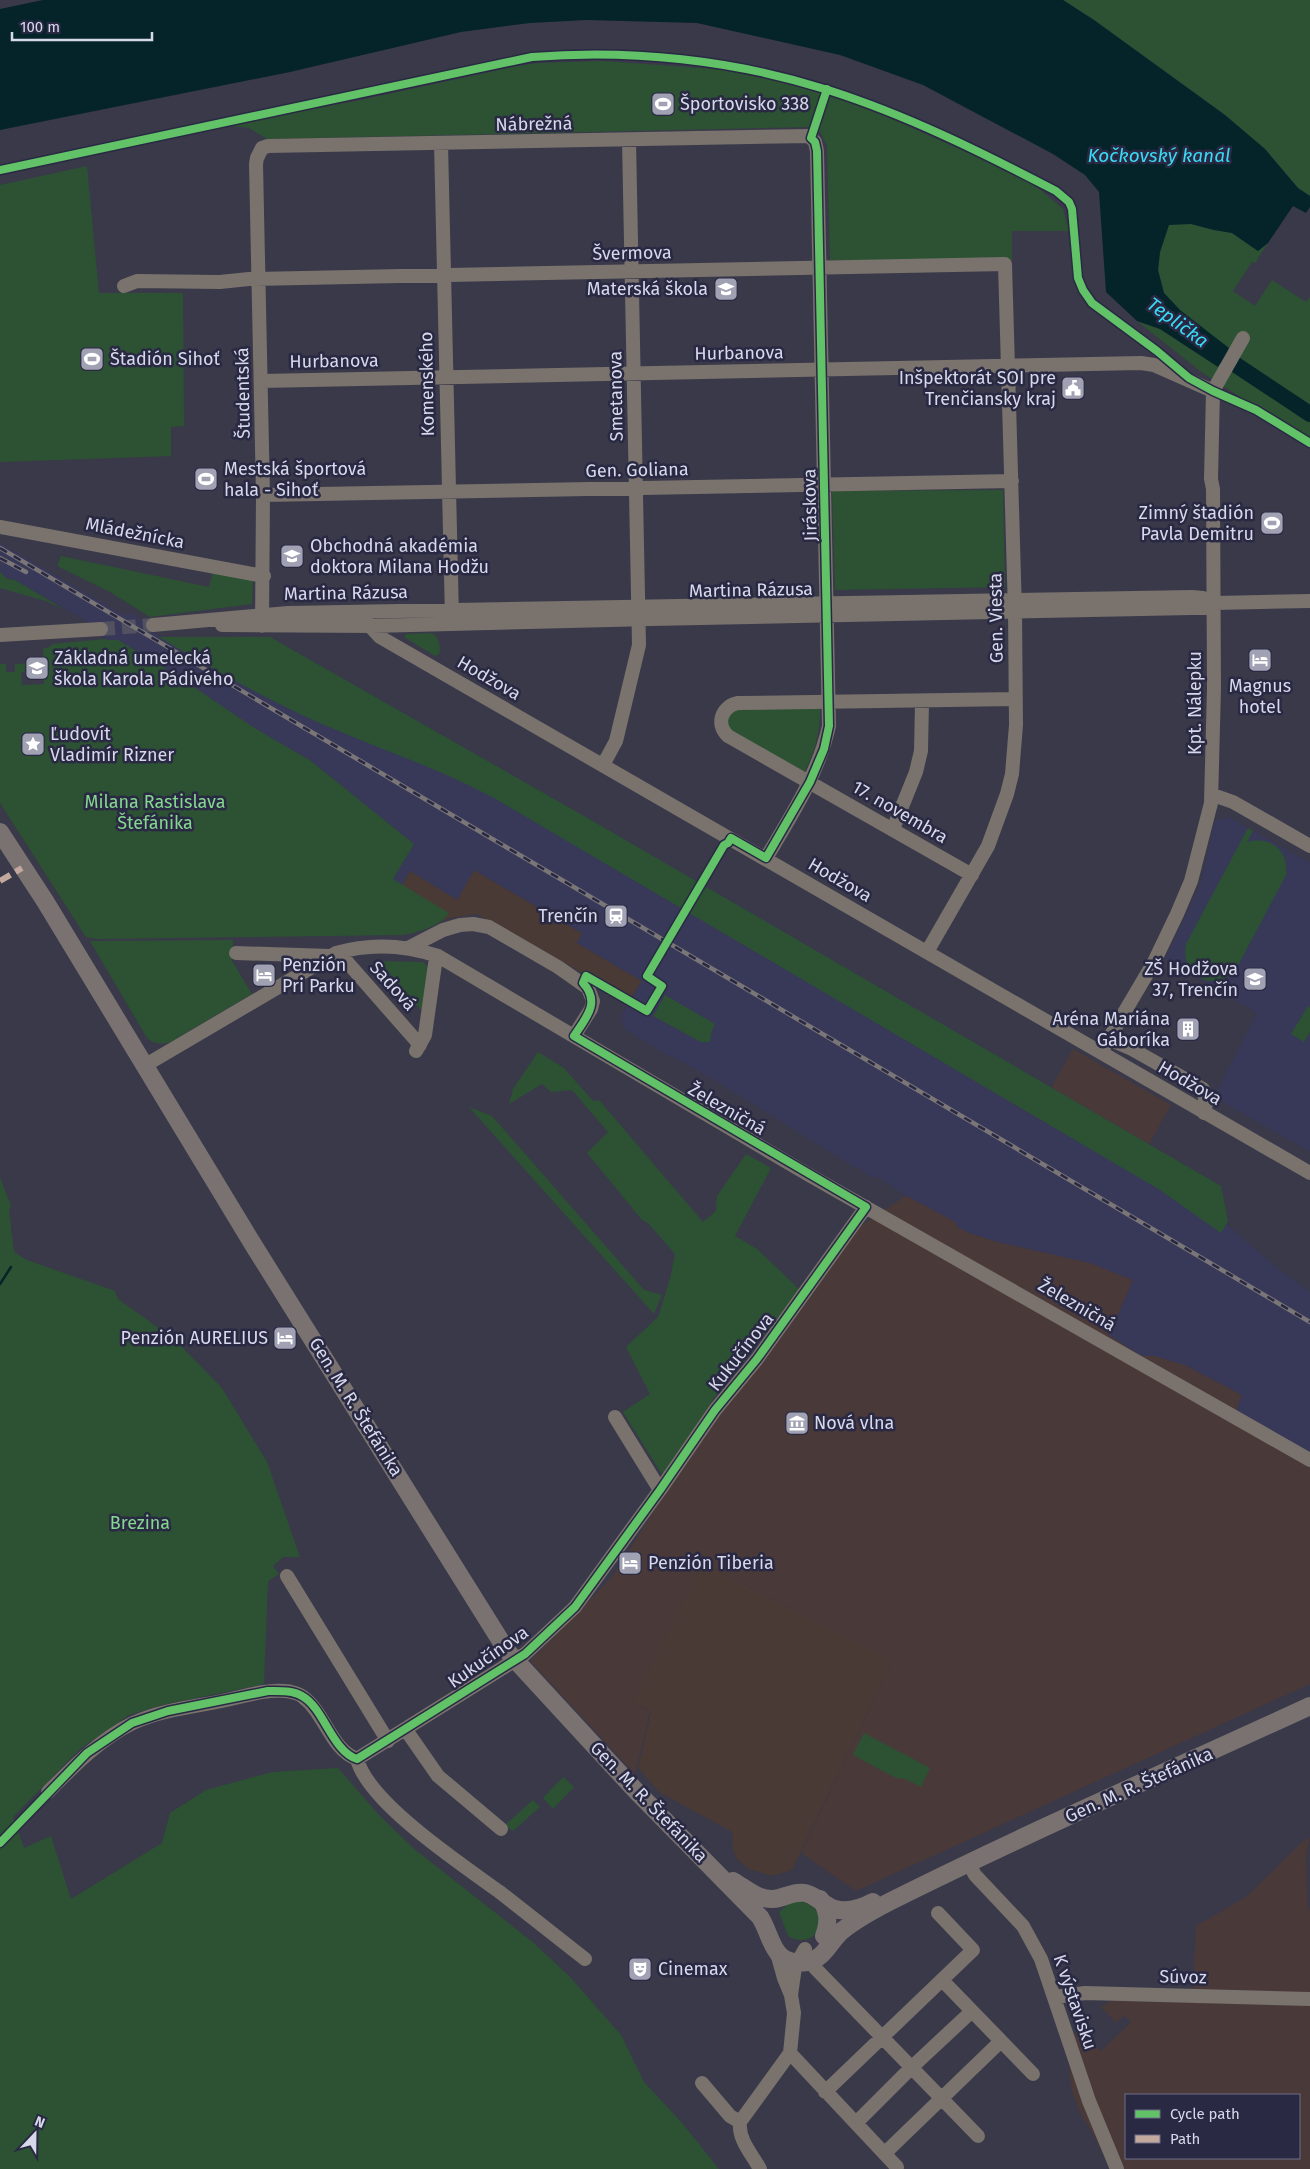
<svg xmlns="http://www.w3.org/2000/svg" width="1310" height="2169" font-family="'Fira Sans',sans-serif">
	<style>
		.commercial { fill: #493a35 }
		.industrial { fill: #4a3939; fill-rule: evenodd }
		.built { fill: #383858 }
		.green { fill: #2c5233 }
		.water { fill: #05242a }
		.lines { fill: none; stroke-linecap: round; stroke-linejoin: round }
		.stream { stroke: #05242a; stroke-width: 2.5 }
		.river { stroke: #05242a; stroke-width: 16 }
		.minor-tunnel { stroke: #515161; stroke-width: 14; stroke-dasharray: 14 7; stroke-linecap: butt }
		.minor { stroke: #79726d; stroke-width: 14 }
		.major { stroke: #7a7271; stroke-width: 18 }
		.rail-casing { stroke: #7a7677; stroke-width: 4.5 }
		.rail { stroke: #292944; stroke-width: 2.5; stroke-dasharray: 8; stroke-linecap: butt }
		.quiet { stroke: #c3a89e; stroke-width: 6; stroke-dasharray: 12 6; stroke-linecap: butt }
		.cycleway-casing { stroke: #292944; stroke-width: 11 }
		.cycleway { stroke: #61c268; stroke-width: 8 }
		.labels { text-anchor: middle; stroke-width: 5; stroke-linejoin: round; paint-order: stroke }
		.poi-label { font-size: 18px; fill: #d7d9eb; stroke: #292944; text-anchor: start }
		.street-label { font-size: 18px; fill: #d7d9eb; stroke: #292944 }
		.park-label { font-size: 18px; fill: #85d78d; stroke: #292944 }
		.water-label { font-size: 19px; font-style: italic; fill: #39dbf4; stroke: #292944 }
	</style>
	<rect width="100%" height="100%" fill="#393949"/>
	<path class="commercial" d="M474,870l109,64 -6,9 65,38 -12,18 -153,-85 -27,4 -27,9 -21,-42 8,-14 47,28z
		M702,1563l191,97 -101,210 -20,6 -23,-7 -13,-11 -3,-10 -1,-16 -73,-40 -21,-24 13,-56 -19,-10z"/>
	<path class="industrial" d="M1073,1049l98,56 -22,39 -98,-56z
		M907,1195l51,28 -1,3 10,6 31,10 92,21 43,17 -24,55 33,21h13l30,9 57,30 -6,17 74,43v229l-454,207 -55,-38 92,-193 -191,-97 -70,139 18,10 -15,62 -105,-113 82,-84 94,-149 153,-201z
		M1310,1837l-4,21 2,49 2,4v258h-199l-24,-46 -4,-3 -11,-28 -3,-20 2,-5 3,-32 5,-6 22,22 30,-29 -7,-7 -8,8 -15,-16 12,-7 42,2 38,-12 3,-64 50,-29 55,-54zM1126,2095h173v63h-173z"/>
	<path class="built" d="M0,543l122,71h12l25,23h111l321,183 630,366 3,36 53,46 33,24v163l-74,-43 6,-17 -57,-30 -30,-9h-13l-33,-21 24,-55 -43,-17 -92,-21 -31,-10 -11,-6 1,-3 -54,-29 -25,-17 -1,2 -26,-14 -130,-81 -49,-28 -2,1 -46,-29 -3,-12 21,-35 -65,-38 5,-10 -108,-63 -17,30 -47,-29 -8,14 -9,-6 21,-35 -103,-83 -56,-32 -79,-54 -58,-35h-11l-19,-18 -73,-42 -11,-3 -4,-5z
		M1229,817l81,46v289l-96,-55 43,-84 -92,-54 36,-76 14,-62z"/>
	<path class="green" d="M1063,0h247v196l-12,-8 -33,-39 -40,-34 -131,-95z
		M602,61l114,8 65,12 48,13 56,22 129,57 28,18 21,18 6,22h-57v29h-182l-3,-114 -6,-13 -11,-6 -543,12 -18,-11 -25,-3 132,-24 161,-35 21,-3z
		M87,166l12,127h84l1,133 -13,1v29l-171,6v-277z
		M1169,224h22l23,6 18,3 26,18 10,-8 -13,20 -3,-1 -19,29 22,15 17,-26 34,22 4,-5v144l-106,-67 -67,-53 23,8 58,37 -38,-56 -16,-17 -6,-23 2,-18z
		M1003,490l2,97 -170,3 -3,-99z
		M61,556l148,31 4,-15 40,8 -1,24 -102,13 -40,-25 -53,-26z
		M0,572l7,7 8,1 52,31 -21,-10 -46,-13z
		M432,633c7,4 9,14 7,21l-4,2 -31,-19 2,-3z
		M159,637h111l321,183 630,366 7,35 -7,12 -61,-43 -666,-392c-61,-33 -128,-53 -192,-83 -49,-23 -96,-50 -143,-78z
		M105,639l2,1h11l58,35 80,54 55,32 103,83 -21,35 56,34c-7,12 -33,21 -48,22l-305,4 -10,-2 -86,-134v-139h6v8h9v-8l16,-1v8l-10,1 1,13 22,-1 -1,-36 7,-1 2,-3z
		M820,705c1,26 -5,47 -17,70l-73,-42 -5,-15 4,-8z
		M1248,828l5,3 -6,11c24,-6 42,8 39,33l-52,98c-25,19 -54,2 -48,-29z
		M233,940l-1,21 20,33 -82,48c-10,3 -15,2 -23,-4l-57,-97z
		M379,961l44,1 6,7 -7,42z
		M665,995l50,29 -4,9 -1,9h-9l-48,-26z
		M1308,1006l2,2v24l-6,10 -13,-8z
		M538,1052l26,16 29,33 6,-1 104,122 13,-11 1,-15 29,-42 25,14 -36,68 22,13 43,41 -70,87h-2l-65,99 -40,-64 27,-18 -24,-47 32,-30 12,-38 5,-25 -27,-31 -6,-3 -55,-67 21,-21 -36,-42 -21,2 -9,-8 -33,20 4,-15z
		M469,1107l23,9 152,174 18,5 -8,19z
		M0,1177l11,29 -2,5 5,41 13,8 88,31 3,8 56,40 48,49 45,74 33,95h-17l-10,9 6,8 -11,7 -4,103 -102,21 -33,10 -48,33 -68,69 11,31 27,-12 20,63 91,-56 8,-30 36,-23 66,-18 66,-4 41,47 34,33 122,96 35,33 51,58 23,47 38,41 37,46h-719z
		M864,1733l66,35 -9,19 -16,-8 -9,-1 -43,-23z
		M563,1777l11,10 -21,22 -10,-11z
		M533,1800l7,7 -27,24 -8,-6z
		M797,1901c37,3 24,53 -9,35l-9,-24 11,-9z"/>
	<path class="water" d="M43,0h1020l31,20 131,95 40,34 33,39 12,8v11l-4,6 -13,-7 -25,37 -10,8 -26,-18 -18,-3 -23,-6 -22,1 -9,27 -2,18 6,23 16,17 49,38 -11,19 -58,-38 -23,-8 -31,-29 -7,-100 -14,-17 -32,-21 -130,-69 -83,-30 -143,-32 -111,-3 -56,3 -69,9 -171,40 -290,58v-121z"/>
	<g class="lines">
		<path class="stream" d="M0,1284l11,-17"/>
		<path class="river" d="M1218,353l92,61"/>
		<path class="minor-tunnel" d="M101,629l52,-4"/>
		<path class="minor" d="M441,143l11,475
			M124,286l13,-5 83,1 29,-3 756,-15 10,348 1,113 -4,49 -5,20 -19,52 -61,106
			M261,381l880,-18 13,2 59,26
			M263,495l749,-14
			M0,527l264,49
			M357,612l23,25 930,536
			M153,625l135,-12 904,-16 11,1 12,5 95,-2
			M222,625l150,1 279,-7 541,-11h15l8,-5
			M262,626l1,-131 -7,-331 1,-6 5,-10 6,-2 541,-10 6,6 2,9 12,575c-11,49 -38,90 -63,132
			M0,635l101,-6
			M603,765l13,-24 23,-96 -10,-505
			M1213,795l20,7 77,44
			M893,829l23,-57 5,-21 1,-49
			M972,875l-244,-139c-13,-12 -6,-30 10,-33l278,-4
			M408,948l35,-18 17,-5 13,-1 16,3 69,40 30,21 5,13 -2,8 -17,27
			M236,953l94,3
			M336,953l12,10 72,82
			M1109,1039l21,9 73,41 3,15 -2,9
			M416,1051l9,-16 10,-71 3,-8
			M1101,1052l53,-90 23,-48 14,-33 20,-78 3,-115 -1,-199 -2,-10 2,-88 30,-53
			M144,1066l192,-113c34,-10 69,-8 102,3l371,219 501,285
			M615,1417l45,73
			M287,1576l101,165
			M406,1730l32,46 63,53
			M357,1759c11,44 107,107 144,134 28,22 56,44 84,66
			M48,1792c25,-25 52,-53 85,-69 28,-13 59,-16 89,-22 20,-4 43,-12 63,-10 5,0 15,3 18,6 22,16 28,53 54,62l168,-105 50,-47 85,-117 55,-80 42,-51 109,-152
			M969,1864l6,11 48,51 18,33 48,142 28,68
			M815,1968l163,168
			M942,1980l91,94
			M791,1995l4,-28 10,-18
			M1055,1997l30,-4 225,6
			M790,2053l107,114
			M702,2083l28,33 10,6
			M825,2092l148,-142 -35,-37
			M856,2123l55,-55 61,-57
			M885,2153l116,-112
			M760,2169c-8,-15 -22,-29 -20,-47l50,-69 4,-40 -3,-18 -7,-17 -7,-25"/>
		<path class="major" d="M0,832l45,69 209,345 253,405 129,140 124,126c13,20 11,50 47,45 18,-3 23,-22 36,-32 13,-10 36,-23 52,-31 136,-68 276,-129 415,-193
			M733,1881c14,8 28,22 46,17 9,-2 16,-7 26,-5 9,2 13,7 20,11 15,11 33,6 48,-2
			M820,1899c9,12 9,23 4,37"/>
		<g class="rail-casing">
			<path id="rail" d="M0,548l1310,774
				M0,558l26,14"/>
		</g>
		<use href="#rail" class="rail"/>
		<path class="quiet" d="M0,881l22,-13"/>
		<g class="cycleway-casing">
			<path id="cycleway" d="M0,170l532,-113c99,-8 202,3 296,33 79,25 155,63 228,101l13,11 3,7 6,69 5,12 9,13 65,48 32,27 24,13 43,19 54,33
				M0,1843l87,-90 45,-30 36,-12 100,-20c11,0 24,-1 34,5 22,12 30,55 55,63l168,-105 50,-47 85,-117 55,-80 42,-51 109,-152 -292,-171c12,-18 27,-34 9,-53l3,-7 61,35 15,-25 -15,-10 77,-131 4,-2 3,-5 35,20 44,-76 14,-33 5,-23 -12,-575 -2,-9 -4,-4 16,-49"/>
		</g>
		<use href="#cycleway" class="cycleway"/>
	</g>
	<defs>
		<g id="stadium-square" transform="scale(1.25)"><rect x="-9" y="-9" width="18" height="18" rx="4" fill="#a0a1b2" stroke="#292944"/><path d="M0-5a6.5 5 0 1 0 0 10a6.5 5 0 1 0 0-10ZM-3.5-1.8h7v3.6h-7Z" fill="#fff"/></g>
		<g id="school-square" transform="scale(1.25)"><rect x="-9" y="-9" width="18" height="18" rx="4" fill="#a0a1b2" stroke="#292944"/><path d="M0-5L7-2L0 1L-7-2ZM-4 1L0 2.5L4 1V4Q0 6-4 4Z" fill="#fff"/></g>
		<g id="civic-square" transform="scale(1.25)"><rect x="-9" y="-9" width="18" height="18" rx="4" fill="#a0a1b2" stroke="#292944"/><path d="M-.6-6.5H3V-4.5H.6V-3L4-1V1h2V6H-6V1h2V-1L-.6-3ZM-1.2 2.5V6h2.4V2.5Z" fill="#fff"/></g>
		<g id="hotel-square" transform="scale(1.25)"><rect x="-9" y="-9" width="18" height="18" rx="4" fill="#a0a1b2" stroke="#292944"/><path d="M-6-4.5h1.5V1H6V5H4.5V3h-9V5H-6ZM-4 0a1.8 1.8 0 1 1 3.6 0ZM.5 0V-2.5h3Q6-2.5 6 0Z" fill="#fff"/></g>
		<g id="sight-square" transform="scale(1.25)"><rect x="-9" y="-9" width="18" height="18" rx="4" fill="#a0a1b2" stroke="#292944"/><path d="M0-6L1.8-2.2L6-1.7L2.9 1.2L3.7 5.4L0 3.3L-3.7 5.4L-2.9 1.2L-6-1.7L-1.8-2.2Z" fill="#fff"/></g>
		<g id="station-square" transform="scale(1.25)"><rect x="-9" y="-9" width="18" height="18" rx="4" fill="#a0a1b2" stroke="#292944"/><path d="M-3-6H3Q5-6 5-4V2Q5 4 3 4L4.5 6H3L1.5 4h-3L-3 6H-4.5L-3 4Q-5 4-5 2V-4Q-5-6-3-6ZM-3.5-4v3h7v-3ZM-3.5 1v1.5H-2V1ZM2 1v1.5H3.5V1Z" fill="#fff"/></g>
		<g id="building-square" transform="scale(1.25)"><rect x="-9" y="-9" width="18" height="18" rx="4" fill="#a0a1b2" stroke="#292944"/><path d="M-4-6H4V6H1V3H-1V6H-4ZM-2.5-4.3h1.7v1.8h-1.7ZM.8-4.3h1.7v1.8H.8ZM-2.5-1h1.7V.8h-1.7ZM.8-1h1.7V.8H.8Z" fill="#fff"/></g>
		<g id="museum-square" transform="scale(1.25)"><rect x="-9" y="-9" width="18" height="18" rx="4" fill="#a0a1b2" stroke="#292944"/><path d="M0-6L6-3V-2H-6V-3ZM-5-1h2V3h-2ZM-1-1h2V3h-2ZM3-1h2V3H3ZM-6 4H6V6H-6Z" fill="#fff"/></g>
		<g id="theatre-square" transform="scale(1.25)"><rect x="-9" y="-9" width="18" height="18" rx="4" fill="#a0a1b2" stroke="#292944"/><path d="M-5-5.5Q0-4 5-5.5V0Q5 5 0 6Q-5 5-5 0ZM-3.3-2.5H-1v1.5H-3.3ZM1-2.5H3.3v1.5H1ZM-2.8 1Q0 5.5 2.8 1Z" fill="#fff"/></g>
	</defs>
	<g fill-rule="evenodd">
		<use href="#stadium-square" x="663" y="104"/>
		<use href="#school-square" x="726" y="289"/>
		<use href="#stadium-square" x="92" y="359"/>
		<use href="#civic-square" x="1073" y="388"/>
		<use href="#stadium-square" x="206" y="479"/>
		<use href="#stadium-square" x="1272" y="523"/>
		<use href="#school-square" x="292" y="556"/>
		<use href="#hotel-square" x="1260" y="660"/>
		<use href="#school-square" x="37" y="668"/>
		<use href="#sight-square" x="33" y="744"/>
		<use href="#station-square" x="616" y="916"/>
		<use href="#hotel-square" x="264" y="975"/>
		<use href="#school-square" x="1255" y="979"/>
		<use href="#building-square" x="1188" y="1029"/>
		<use href="#hotel-square" x="285" y="1338"/>
		<use href="#museum-square" x="797" y="1423"/>
		<use href="#hotel-square" x="630" y="1563"/>
		<use href="#theatre-square" x="640" y="1969"/>
	</g>
	<g class="labels">
		<g class="poi-label">
			<text x="680" y="110">Športovisko 338</text>
			<text x="708" y="295" text-anchor="end">Materská škola</text>
			<text x="110" y="365">Štadión Sihoť</text>
			<text x="1056" y="384" text-anchor="end">Inšpektorát SOI pre<tspan x="1056" dy="21">Trenčiansky kraj</tspan></text>
			<text x="224" y="475">Mestská športová<tspan x="224" dy="21">hala - Sihoť</tspan></text>
			<text x="1254" y="519" text-anchor="end">Zimný štadión<tspan x="1254" dy="21">Pavla Demitru</tspan></text>
			<text x="310" y="552">Obchodná akadémia<tspan x="310" dy="21">doktora Milana Hodžu</tspan></text>
			<text x="54" y="664">Základná umelecká<tspan x="54" dy="21">škola Karola Pádivého</tspan></text>
			<text x="1260" y="692" text-anchor="middle">Magnus<tspan x="1260" dy="21">hotel</tspan></text>
			<text x="50" y="740">Ľudovít<tspan x="50" dy="21">Vladimír Rizner</tspan></text>
			<text x="598" y="922" text-anchor="end">Trenčín</text>
			<text x="282" y="971">Penzión<tspan x="282" dy="21">Pri Parku</tspan></text>
			<text x="1238" y="975" text-anchor="end">ZŠ Hodžova<tspan x="1238" dy="21">37, Trenčín</tspan></text>
			<text x="1170" y="1025" text-anchor="end">Aréna Mariána<tspan x="1170" dy="21">Gáboríka</tspan></text>
			<text x="268" y="1344" text-anchor="end">Penzión AURELIUS</text>
			<text x="814" y="1429">Nová vlna</text>
			<text x="648" y="1569">Penzión Tiberia</text>
			<text x="658" y="1975">Cinemax</text>
		</g>
		<g class="street-label">
			<text transform="translate(534 124) rotate(-1)" y="6">Nábrežná</text>
			<text transform="translate(632 253) rotate(-1)" y="6">Švermova</text>
			<text transform="translate(739 353) rotate(-1)" y="6">Hurbanova</text>
			<text transform="translate(334 361) rotate(-1)" y="6">Hurbanova</text>
			<text transform="translate(427 384) rotate(-91)" y="6">Komenského</text>
			<text transform="translate(243 393) rotate(-91)" y="6">Študentská</text>
			<text transform="translate(616 396) rotate(-91)" y="6">Smetanova</text>
			<text transform="translate(637 470) rotate(-1)" y="6">Gen. Goliana</text>
			<text transform="translate(810 505) rotate(-91)" y="6">Jiráskova</text>
			<text transform="translate(135 533) rotate(11)" y="6">Mládežnícka</text>
			<text transform="translate(751 590) rotate(-1)" y="6">Martina Rázusa</text>
			<text transform="translate(346 593) rotate(-1)" y="6">Martina Rázusa</text>
			<text transform="translate(996 618) rotate(-91)" y="6">Gen. Viesta</text>
			<text transform="translate(489 678) rotate(30)" y="6">Hodžova</text>
			<text transform="translate(1195 703) rotate(-90)" y="6">Kpt. Nálepku</text>
			<text transform="translate(900 812) rotate(30)" y="6">17. novembra</text>
			<text transform="translate(840 880) rotate(30)" y="6">Hodžova</text>
			<text transform="translate(393 986) rotate(48)" y="6">Sadová</text>
			<text transform="translate(1190 1083) rotate(30)" y="6">Hodžova</text>
			<text transform="translate(727 1109) rotate(30)" y="6">Železničná</text>
			<text transform="translate(1077 1305) rotate(30)" y="6">Železničná</text>
			<text transform="translate(741 1352) rotate(-52)" y="6">Kukučínova</text>
			<text transform="translate(356 1407) rotate(58)" y="6">Gen. M. R. Štefánika</text>
			<text transform="translate(488 1657) rotate(-35)" y="6">Kukučínova</text>
			<text transform="translate(1139 1785) rotate(-24)" y="6">Gen. M. R. Štefánika</text>
			<text transform="translate(649 1802) rotate(46)" y="6">Gen. M. R. Štefánika</text>
			<text transform="translate(1183 1977) rotate(1)" y="6">Súvoz</text>
			<text transform="translate(1075 2002) rotate(71)" y="6">K výstavisku</text>
		</g>
		<g class="park-label">
			<text x="155" y="808">Milana Rastislava<tspan x="155" dy="21">Štefánika</tspan></text>
			<text x="140" y="1529">Brezina</text>
		</g>
		<g class="water-label">
			<text x="1159" y="162">Kočkovský kanál</text>
			<text transform="translate(1178 322) rotate(36)" y="7">Teplička</text>
		</g>
	</g>
	<rect x="1125" y="2094" width="175" height="65" fill="#292944" stroke="#6f6f87"/>
	<rect x="1135" y="2110" width="25" height="8" fill="#61c268" stroke="#6f6f87"/>
	<text x="1170" y="2119" font-size="15" fill="#d7d9eb">Cycle path</text>
	<rect x="1135" y="2135" width="25" height="8" fill="#c3a89e" stroke="#6f6f87"/>
	<text x="1170" y="2144" font-size="15" fill="#d7d9eb">Path</text>
	<g transform="translate(35 2134) rotate(22)" stroke="#292944" stroke-width="4" paint-order="stroke">
	<path d="M0-4L9 19L0 12L-9 19Z" fill="#d7d9eb"/>
	<text y="-8" font-size="14" font-weight="bold" text-anchor="middle" fill="#d7d9eb">N</text>
	</g>
	<path d="M12 32v8h140v-8" fill="none" stroke="#d7d9eb" stroke-width="2.5"/>
	<text x="20" y="32" font-size="15" fill="#d7d9eb" stroke="#292944" stroke-width="4" paint-order="stroke">100 m</text>
</svg>
